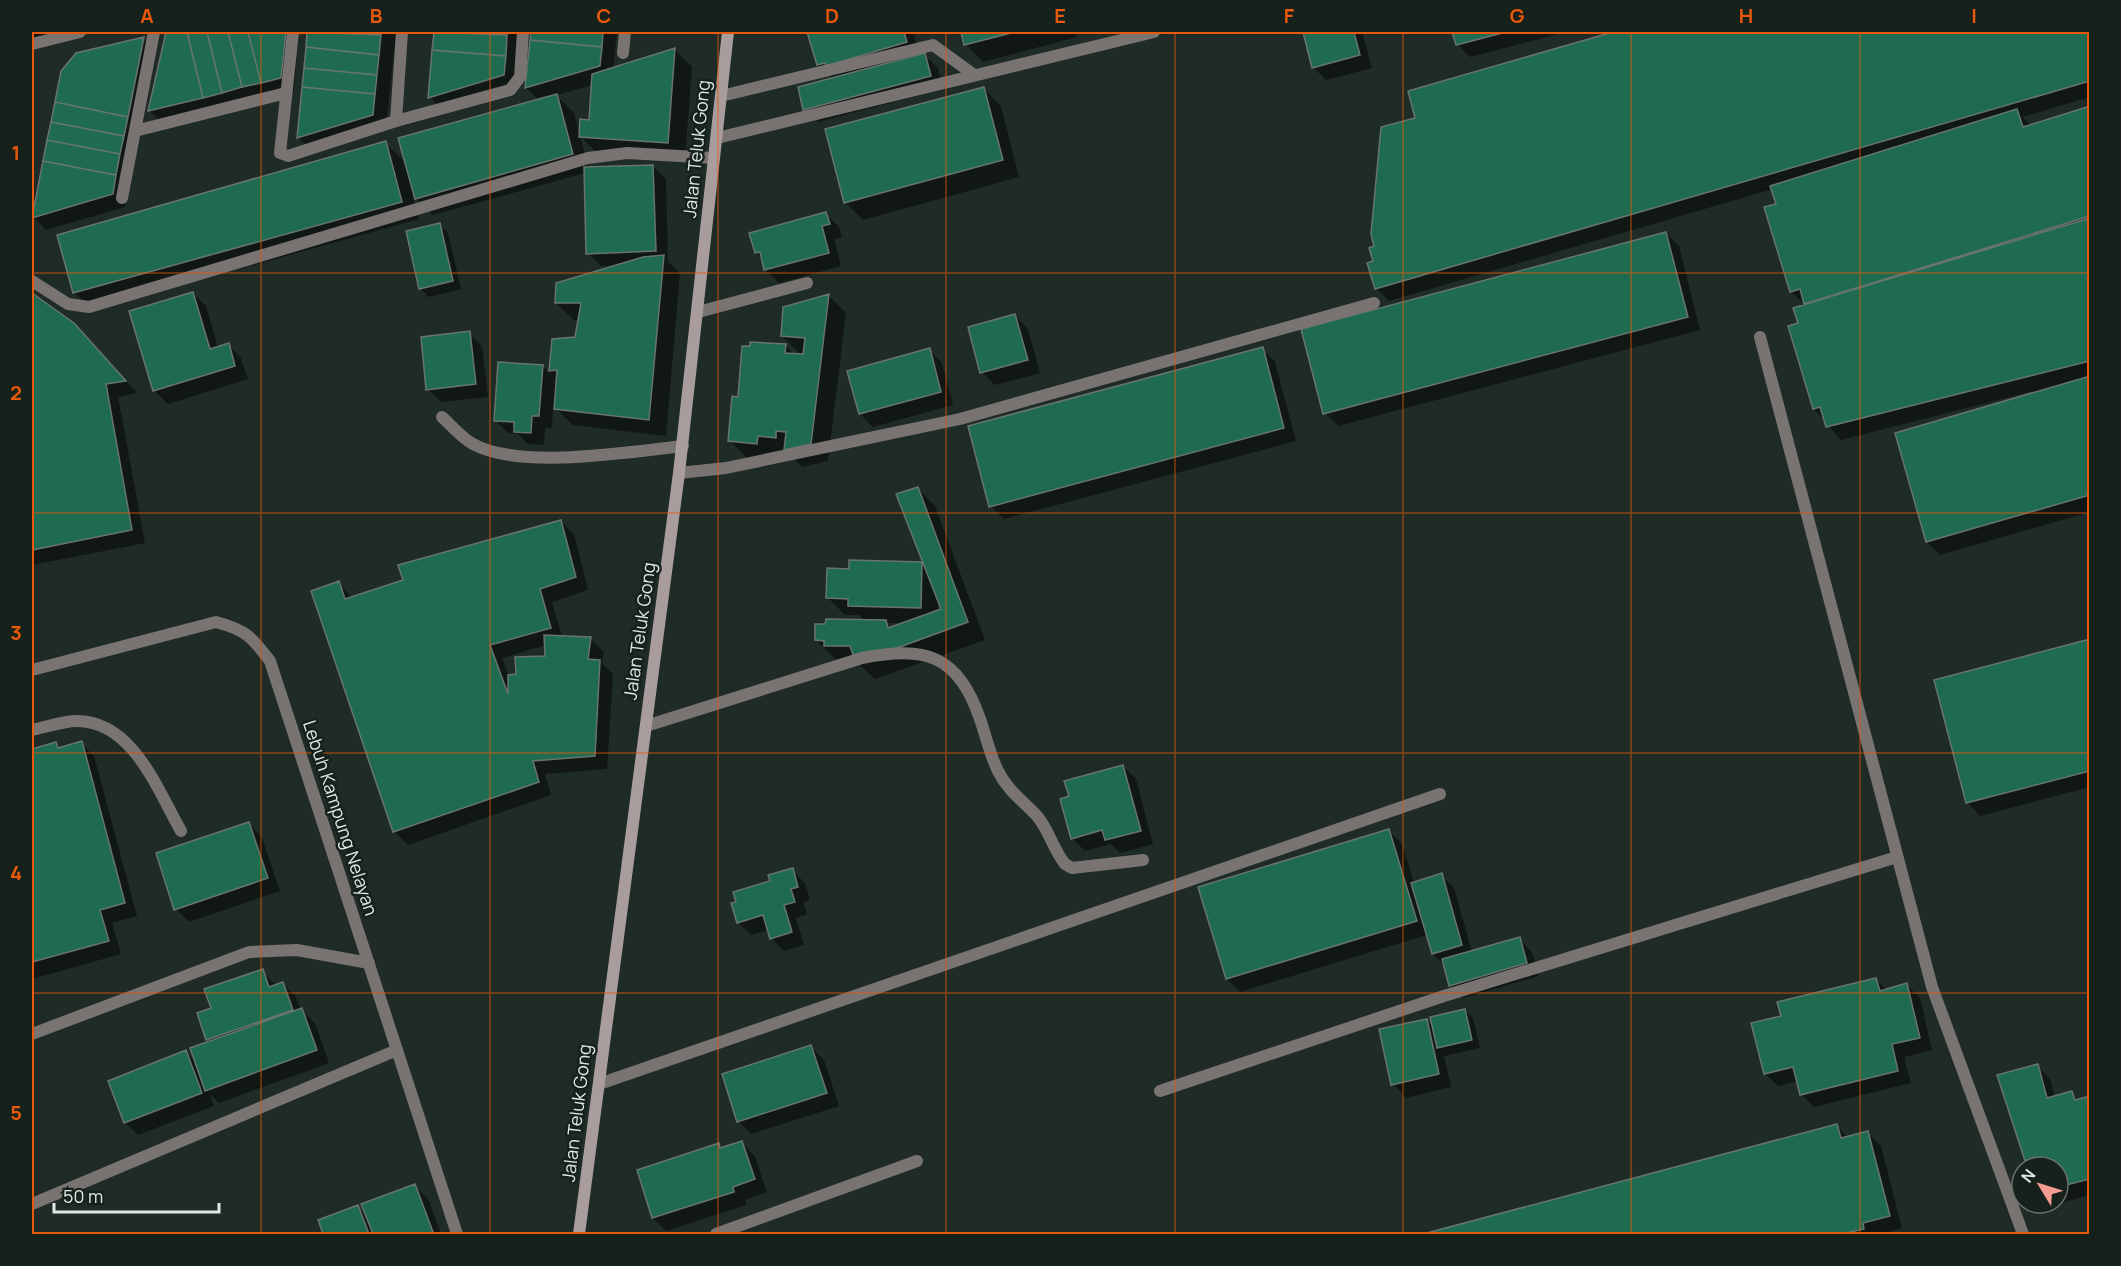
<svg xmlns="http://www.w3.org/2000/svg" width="2121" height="1266" font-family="Manrope,sans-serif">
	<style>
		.shadow { fill: #0007; fill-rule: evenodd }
		.building { fill: #1e6b51; stroke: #68756f; stroke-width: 1.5 }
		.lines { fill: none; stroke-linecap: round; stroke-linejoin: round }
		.lane { stroke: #797372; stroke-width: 12 }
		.street { stroke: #797372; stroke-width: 12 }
		.secondary { stroke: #a89d9c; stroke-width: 12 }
		.grid { fill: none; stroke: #e8590c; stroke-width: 1.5; stroke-opacity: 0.55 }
		.labels { text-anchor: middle; stroke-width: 5; stroke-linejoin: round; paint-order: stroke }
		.street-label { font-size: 18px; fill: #e0e7e4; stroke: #16211c }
		.neatline { fill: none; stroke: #e8590c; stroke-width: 2 }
		.grid-label { font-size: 20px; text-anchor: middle; font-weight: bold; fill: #e8590c }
	</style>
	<rect width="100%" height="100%" fill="#1f2b26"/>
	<path class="shadow" d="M32,32h56l-47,11 -9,-8z
		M168,32h131l-5,58 -132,33 -12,-12z
		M309,32h87l-10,96 -75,22 -13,-13z
		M436,32h85l-5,56 -74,22 -12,-13z
		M532,32h85l-4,37 62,-19 17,17 -7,93 -87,-6 -18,-18 9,33 64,-3 13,13 2,82 12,12 -14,163 -93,-11 -20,-19 -1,22h-7l-1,17 -16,-1 -10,-10 -10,-1 -13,-13 47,-54 8,8 4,-34 23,-1 3,-19h-6l-18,-17 60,-38 -15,1 -13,-13 -3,-80 -152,42 -21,-21 7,25 -327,91 -17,-17 -16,-57 326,-93 22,21 132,-64 -13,-12zM593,85l-3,36 -10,15 -6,-23 -18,-18z
		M809,32h118l-13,3 6,21 5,-1 13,13 5,21 -125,33 -13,-13 28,-30 -15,-15z
		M962,32h113l2,5 -94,25 -17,-18z
		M1304,32h58l10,36 -46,12 -13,-13z
		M1454,32h112l-96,25 -13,-13z
		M1619,32h471v65l-67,20 8,9 59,-18v404l-150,43 -13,-13 106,-151 -192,49 -27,-31 -24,-82 9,-3 7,-18 -15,-15 -18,-102 -384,112 -13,-13v-41l41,-128 -8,-27z
		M143,39l13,13 -31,155 -79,23 -13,-13z
		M983,88l18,18 18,71 -156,43 -18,-18z
		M826,214l13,13 3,10 -8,2 7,27 -62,17 -13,-13 -3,-11 -7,-7z
		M440,225l8,8 13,56 -32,8 -9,-9z
		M1666,233l13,13 21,84 -362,96 -13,-13z
		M193,293l13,13 12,42 10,-3 13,13 7,21 -80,25 -13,-13 -24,-79z
		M32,295l41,29 64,69 -19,4 27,146 -113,22z
		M829,296l17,17 -18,148 -26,6 -12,-13 -43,4 -17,-17 9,-43 47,-52 9,9 7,1 -20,-20 2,-28z
		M1015,316l13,13 12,44 -45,12 -13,-13z
		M469,333l13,13 6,51 -47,5 -13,-13z
		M1262,349l13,13 21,79 -292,78 -13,-13z
		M929,350l13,13 11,42 -80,22 -13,-13z
		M918,489l17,17 50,134 -110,39 -17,-16h-15l-10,-6 -17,-17 49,-19 -6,-6h-14l-17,-17 22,-28 72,-7 5,5zM938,599l5,11 -5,2zM886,623h18l-13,5z
		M560,521l14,13 14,56 -36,12 10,35 29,2 13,13 -2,12 11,10 -6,95 -62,5 6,21 -143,50 -13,-13 -82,-240 25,-9 14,15zM546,645l1,13 -29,18h-9l-7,-18z
		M2090,641v146l-110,29 -13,-14z
		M81,743l13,13 43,160 -25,7 9,31 -89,25v-229l24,-6 4,5z
		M1123,766l13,13 17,65 -33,9 -9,-9 -26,7 -13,-13 -2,-41z
		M249,824l13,13 18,54 -91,31 -13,-13z
		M1389,831l13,13 12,39 27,-8 13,13 18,64 47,-13 13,13 7,24 -76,22 -13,-13 -5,-19 -12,-12 -6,-19 -187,57 -13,-13z
		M792,870l13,13 5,17 -7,2 4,12 -11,4 8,27 -20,6 -13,-13 -2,-8 -18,5 -13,-13 34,-40z
		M262,971l14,15 7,-2 13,13 5,13 14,13 14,40 -110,40 -9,-9 4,12 -76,29 -13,-13 61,-70 10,10 14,-20 -3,-3 6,-30z
		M1876,980l11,10 20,-5 13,13 12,52 -28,7 7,26 -97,24 -13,-13 -3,-13 -20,5 -13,-13 17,-56z
		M1465,1010l8,9 7,29 -36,8 7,31 -45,11 -13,-14 34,-64 7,8z
		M811,1047l13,13 15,46 -88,28 -13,-13z
		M2037,1066l13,13 5,19 17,-5 7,8 11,-3v97l-40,11 -3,-3h11v-36h-30z
		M1837,1126l11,12 20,-5 13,13 21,82 -22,6h-452z
		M742,1143l13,13 12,36 -22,8 1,5 -80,26 -13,-13 65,-73 4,4z
		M415,1186l13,13 13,35h-117l-4,-13 38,-14 10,10z"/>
	<path class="building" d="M166,32h21l16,66 -55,13z
		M187,32h20l15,61 -19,5z
		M207,32h21l14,55 -20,6z
		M228,32h20l13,51 -19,4z
		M248,32h38l-5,46 -20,5z
		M307,32l74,3 -2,20 -73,-8z
		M347,32h35l-1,3z
		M434,32l73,3 -1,21 -74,-6z
		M467,32h41l-1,3z
		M531,32h72l-1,15 -72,-7z
		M807,32h97l3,10 -81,24 -1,-3 -8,2z
		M961,32h54l-51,13z
		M1303,32h51l6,23 -48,13z
		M1452,32h54l-50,13z
		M1613,32h477v49l-715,208 -8,-26 6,-2 -4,-13 5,-2 -3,-12 10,-107 34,-9 -7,-27z
		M144,37l-16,80 -73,-15 6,-31 15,-18z
		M530,40l72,7 -2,19 -75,22z
		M306,47l73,8 -2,20 -73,-7z
		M675,48l-7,95 -89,-6 1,-18 9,1 3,-46z
		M432,50l74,6 -2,19 -76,23z
		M925,53l6,23 -128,34 -5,-23z
		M304,68l73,7 -2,19 -73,-7z
		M302,87l73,7 -2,21 -76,23z
		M984,87l19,73 -159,43 -19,-74z
		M557,94l16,60 -158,45 -17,-61z
		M55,102l73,15 -4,19 -73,-14z
		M2090,106v110l-286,88 -4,-15 -10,3 -26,-85 12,-3 -6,-18 247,-77 6,18z
		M51,122l73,14 -4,18 -73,-14z
		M47,140l73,14 -4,21 -73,-14z
		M386,141l16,61 -329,91 -16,-58z
		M43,161l73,14 -3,19 -81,24z
		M653,165l3,86 -70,3 -2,-87z
		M826,212l4,12 -8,2 7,27 -65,17 -4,-18 -5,1 -6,-20z
		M2090,218v143l-264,66 -6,-20 -7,2 -25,-83 10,-3 -5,-15z
		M440,223l13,58 -34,8 -13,-58z
		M1666,232l22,85 -365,97 -22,-85z
		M664,255l-15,165 -95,-11 3,-39 -8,1 3,-32 23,-2 6,-34h-26l1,-20 87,-26z
		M193,292l17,57 19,-6 6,23 -82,25 -24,-80z
		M32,293l42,30 52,58 -20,3 26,146 -100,20z
		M829,294l-18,150 -27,6 2,-18 -10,-1v7l-18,-2 -1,8 -29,-3 4,-45 6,1 4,-51h8v-4l36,2 -1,9 18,1 2,-16 -24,-2 2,-29z
		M1015,314l13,46 -48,13 -12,-46z
		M470,331l6,53 -50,6 -5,-53z
		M1263,347l21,81 -295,79 -21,-81z
		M930,348l11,44 -82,22 -12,-43z
		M498,362l45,3 -4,51h-7l-1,17 -17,-1v-10l-20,-1z
		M2090,376v119l-164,47 -31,-109z
		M918,487l50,135 -112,41 -6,-17h-26v-5l-9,-1v-16h10l1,-5 60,1 2,8 53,-19 -45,-115z
		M561,520l15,57 -36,12 11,39 -61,17 18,49v-19l8,-1 -1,-17 30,-1 -1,-21 47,2 -3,22 12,1 -5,96 -62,5 6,21 -146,50 -82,-241 28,-10 6,18 58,-19 -5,-15z
		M849,560l73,2 -1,46 -73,-2v-7l-22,-1 1,-30 22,1z
		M2090,639v132l-124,32 -32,-123z
		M82,741l43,162 -25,7 9,31 -77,21v-213l24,-7 2,6z
		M1123,765l18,66 -36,9 -3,-10 -31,9 -11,-40 9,-3 -5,-15z
		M249,822l19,56 -94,32 -18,-57z
		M1389,829l28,92 -191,58 -28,-92z
		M793,868l5,19 -7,2 4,13 -11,3 8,27 -22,7 -7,-24 -26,8 -6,-20 5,-1 -3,-10 37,-11 -2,-6z
		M1442,873l20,72 -30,9 -21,-71z
		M1520,937l7,26 -78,23 -7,-27z
		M263,969l6,18 14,-5 10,28 -87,30 -9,-27 14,-5 -7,-19z
		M1876,978l4,13 27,-8 13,55 -28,6 6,27 -98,24 -7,-28 -29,7 -13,-51 30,-7 -4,-14z
		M302,1008l15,42 -112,41 -15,-43z
		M1465,1009l7,31 -35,8 -7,-31z
		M1427,1019l12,55 -48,11 -12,-56z
		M811,1045l16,48 -90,29 -15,-48z
		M186,1050l16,43 -78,30 -16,-42z
		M2038,1064l9,34 25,-7 3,9 15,-4v83l-32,8v-20h-31l-30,-92z
		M1837,1124l4,14 27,-7 22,85 -27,7 1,6 -22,5h-419z
		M742,1141l13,38 -22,8 1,5 -82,26 -15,-48 82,-27 1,5z
		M415,1184l18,48 -7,2h-53l-12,-30z
		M358,1205l11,29h-46l-5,-14z"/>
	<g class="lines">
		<path class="lane" d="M293,32l-13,121 8,3 108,-35 114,-31 10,-13 3,-45
			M721,96l212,-51 40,29
			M135,131l151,-38
			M717,138l437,-106
			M122,198l32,-166
			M698,312l109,-29
			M1760,337l172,650 91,247
			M442,417c10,9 20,21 31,27 46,26 157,8 210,2
			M679,473l47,-5 234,-49 414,-116
			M646,726l216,-68c63,-12 96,-4 118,61 6,17 10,36 18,52 10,20 25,30 39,45 12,14 16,33 28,48l7,4 71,-8
			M32,730c14,-3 31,-9 45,-9 56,0 81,70 104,110
			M32,1034l217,-82 48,-2 72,13
			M599,1084l841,-290
			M1160,1091l284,-95 453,-139
			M32,1204l365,-154
			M716,1234l201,-73"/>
		<path class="street" d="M32,44l48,-12
			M623,53l2,-21
			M396,121l6,-89
			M32,281l36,23 21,3 499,-149 39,-5 87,5
			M32,670l184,-48c30,8 36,15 54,39l187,573"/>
		<path class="secondary" d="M579,1234l100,-761 49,-441"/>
	</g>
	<path class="grid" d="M261,32v1202M490,32v1202M718,32v1202M946,32v1202M1175,32v1202M1403,32v1202M1631,32v1202M1860,32v1202M32,273h2058M32,513h2058M32,753h2058M32,993h2058"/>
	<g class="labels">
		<g class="street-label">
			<text transform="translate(697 149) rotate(-84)" y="6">Jalan Teluk Gong</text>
			<text transform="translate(640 631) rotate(-82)" y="6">Jalan Teluk Gong</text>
			<text transform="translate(340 818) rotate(72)" y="6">Lebuh Kampung Nelayan</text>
			<text transform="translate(577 1113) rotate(-83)" y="6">Jalan Teluk Gong</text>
		</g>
	</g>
	<rect width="2121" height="1266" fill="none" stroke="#16211c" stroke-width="66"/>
	<g transform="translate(2040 1185) rotate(308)"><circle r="28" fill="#16211c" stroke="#67706c" stroke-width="1.5"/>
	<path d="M0-4.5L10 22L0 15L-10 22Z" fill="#f59c92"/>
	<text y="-9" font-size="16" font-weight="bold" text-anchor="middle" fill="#e0e7e4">N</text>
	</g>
	<path d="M54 1203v9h165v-9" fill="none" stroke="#e0e7e4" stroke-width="3"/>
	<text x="63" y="1203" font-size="18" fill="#e0e7e4" stroke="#16211c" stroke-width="4.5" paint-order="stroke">50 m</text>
	<rect x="33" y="33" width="2055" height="1200" class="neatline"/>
	<g class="grid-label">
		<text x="147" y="23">A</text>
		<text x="376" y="23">B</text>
		<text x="604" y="23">C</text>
		<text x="832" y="23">D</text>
		<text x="1060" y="23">E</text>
		<text x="1289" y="23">F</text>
		<text x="1517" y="23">G</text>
		<text x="1746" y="23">H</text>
		<text x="1974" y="23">I</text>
		<text x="16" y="160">1</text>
		<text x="16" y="400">2</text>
		<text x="16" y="640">3</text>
		<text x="16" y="880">4</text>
		<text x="16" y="1120">5</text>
	</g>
</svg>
